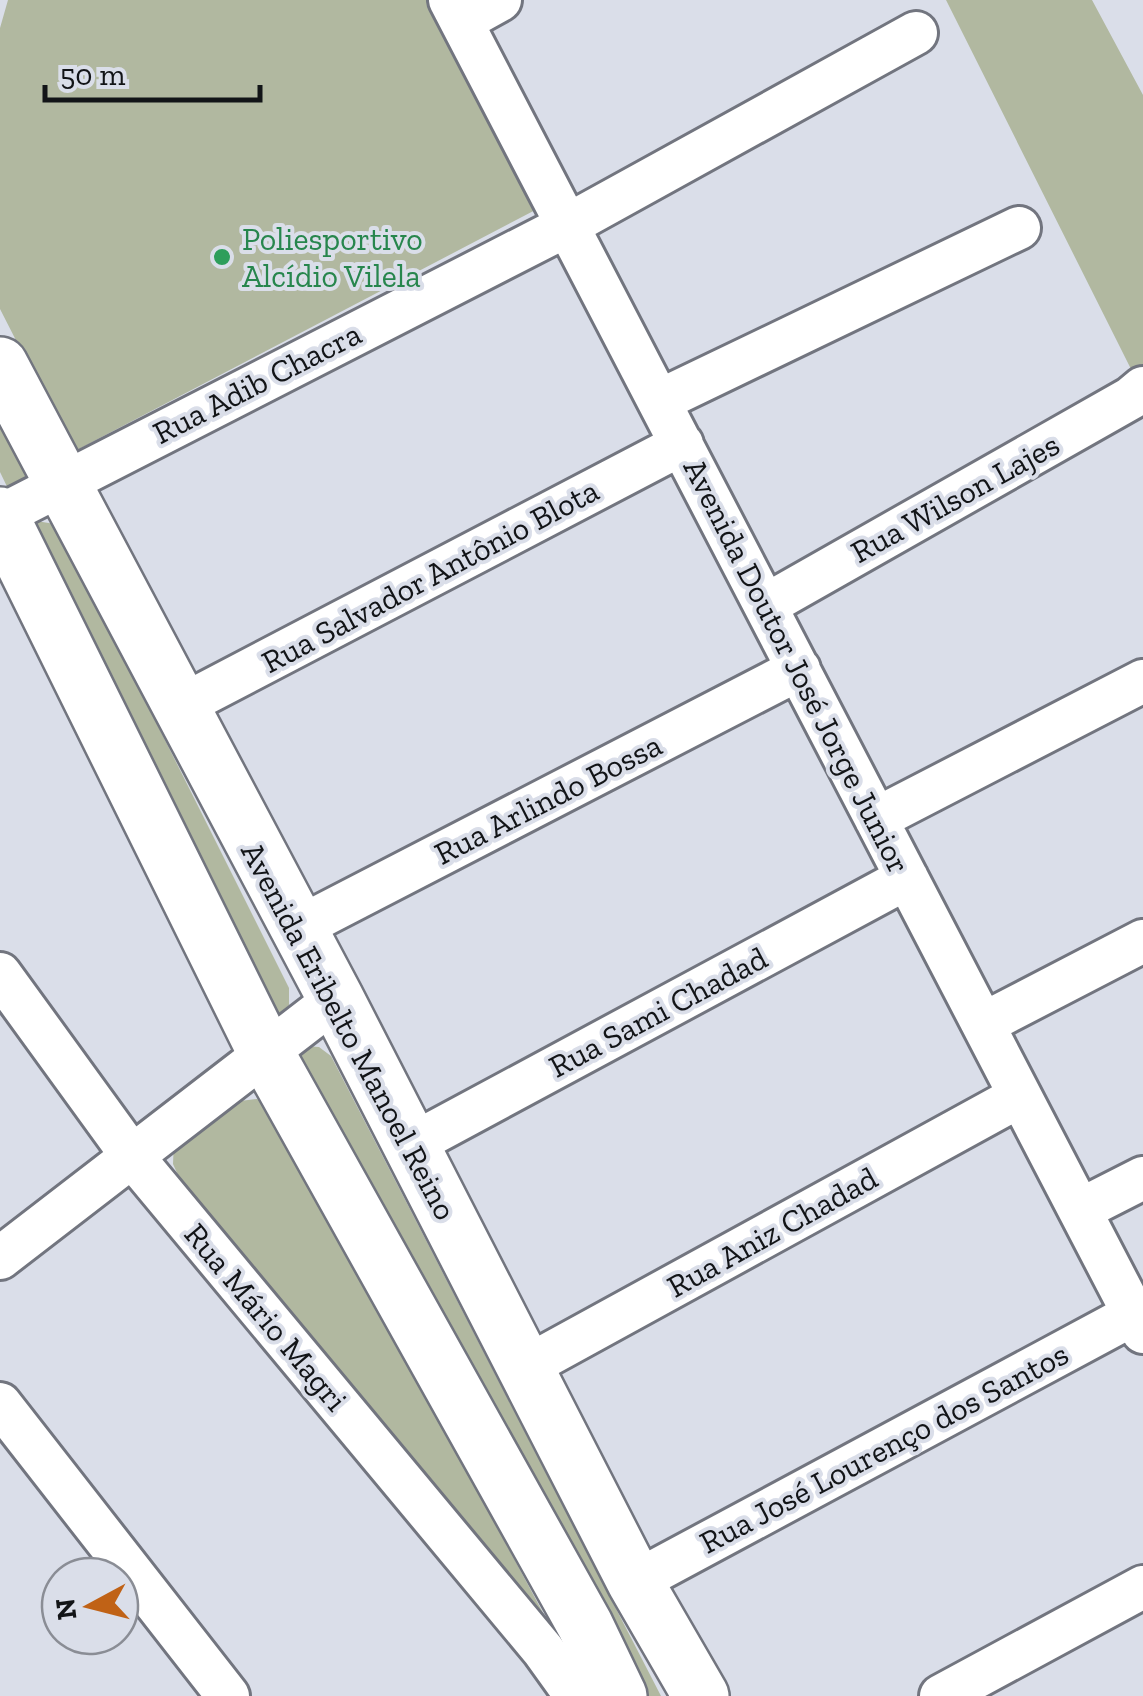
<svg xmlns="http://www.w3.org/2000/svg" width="1143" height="1696" font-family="'Zilla Slab',serif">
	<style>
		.green { fill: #b1b8a0 }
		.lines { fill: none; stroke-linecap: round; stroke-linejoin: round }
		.minor-casing { stroke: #72757f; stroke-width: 48 }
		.major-casing { stroke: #72757f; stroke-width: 60 }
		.minor { stroke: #fff; stroke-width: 42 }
		.major { stroke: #fff; stroke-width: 55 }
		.leisure-dot { fill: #2e9e5b; stroke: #dadee9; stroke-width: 4 }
		.labels { text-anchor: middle; stroke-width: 8; stroke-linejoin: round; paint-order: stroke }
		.leisure-label { font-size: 32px; fill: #27864d; stroke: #dadee9; text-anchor: start }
		.street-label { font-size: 32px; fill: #121417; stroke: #dadee9 }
	</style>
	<rect width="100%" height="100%" fill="#dadee9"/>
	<path class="green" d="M8,0h425l110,206 -470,246 -73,-143v-281z
		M946,0h146l51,95v277l-7,7z
		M0,386l42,97 -30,14 -12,-25z
		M36,521l19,3 18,32 216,432v17l-14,12 -253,-489z
		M305,1046l14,1 12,9 330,640h-32l-331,-640z
		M257,1099l26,17 177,342 96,179 -364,-431 -19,-42 1,-24 58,-38z"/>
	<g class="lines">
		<g class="minor-casing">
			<path id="minor" d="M450,0l693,1332
				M462,21l38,-21
				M659,401l360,-173
				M0,516l568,-291 348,-192
				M766,605l365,-207 12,-10
				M179,707l503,-263
				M876,819l267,-138
				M296,929l503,-260
				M0,974l132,182 411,494 33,46
				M983,1024l160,-83
				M409,1146l498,-268
				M1080,1210l63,-32
				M0,1258l336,-259
				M524,1368l496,-272
				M0,1404l228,292
				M635,1582l499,-268
				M941,1696l202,-109"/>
		</g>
		<g class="major-casing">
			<path id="major" d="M0,365l336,634 299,583 66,114
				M0,515l266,538 319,572 34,71"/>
		</g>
		<use href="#minor" class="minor"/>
		<use href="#major" class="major"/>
	</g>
	<circle class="leisure-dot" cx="222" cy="257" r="10"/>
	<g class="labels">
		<g class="leisure-label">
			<text x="242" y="250">Poliesportivo<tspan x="242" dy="37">Alcídio Vilela</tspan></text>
		</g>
		<g class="street-label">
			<text transform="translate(257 383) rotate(-27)" y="11">Rua Adib Chacra</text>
			<text transform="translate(955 498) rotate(-29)" y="11">Rua Wilson Lajes</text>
			<text transform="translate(430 576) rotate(-28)" y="11">Rua Salvador Antônio Blota</text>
			<text transform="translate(797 666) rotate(63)" y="11">Avenida Doutor José Jorge Junior</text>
			<text transform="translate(548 799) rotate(-27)" y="11">Rua Arlindo Bossa</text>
			<text transform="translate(658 1012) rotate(-28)" y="11">Rua Sami Chadad</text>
			<text transform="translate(349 1031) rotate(62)" y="11">Avenida Eribelto Manoel Reino</text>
			<text transform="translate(772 1232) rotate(-29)" y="11">Rua Aniz Chadad</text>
			<text transform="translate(266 1317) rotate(50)" y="11">Rua Mário Magri</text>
			<text transform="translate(884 1448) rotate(-28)" y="11">Rua José Lourenço dos Santos</text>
		</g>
	</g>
	<g transform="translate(90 1606) rotate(263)"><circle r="48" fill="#dadee9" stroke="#8a8d95" stroke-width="2.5"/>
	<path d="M0-8L18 38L0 25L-18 38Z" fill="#c06216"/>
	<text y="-15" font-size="28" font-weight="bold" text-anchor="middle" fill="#121417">N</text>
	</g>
	<path d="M45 85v15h215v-15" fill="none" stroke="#121417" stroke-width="5"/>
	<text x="60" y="85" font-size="30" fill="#121417" stroke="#dadee9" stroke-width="8" paint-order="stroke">50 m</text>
</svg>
